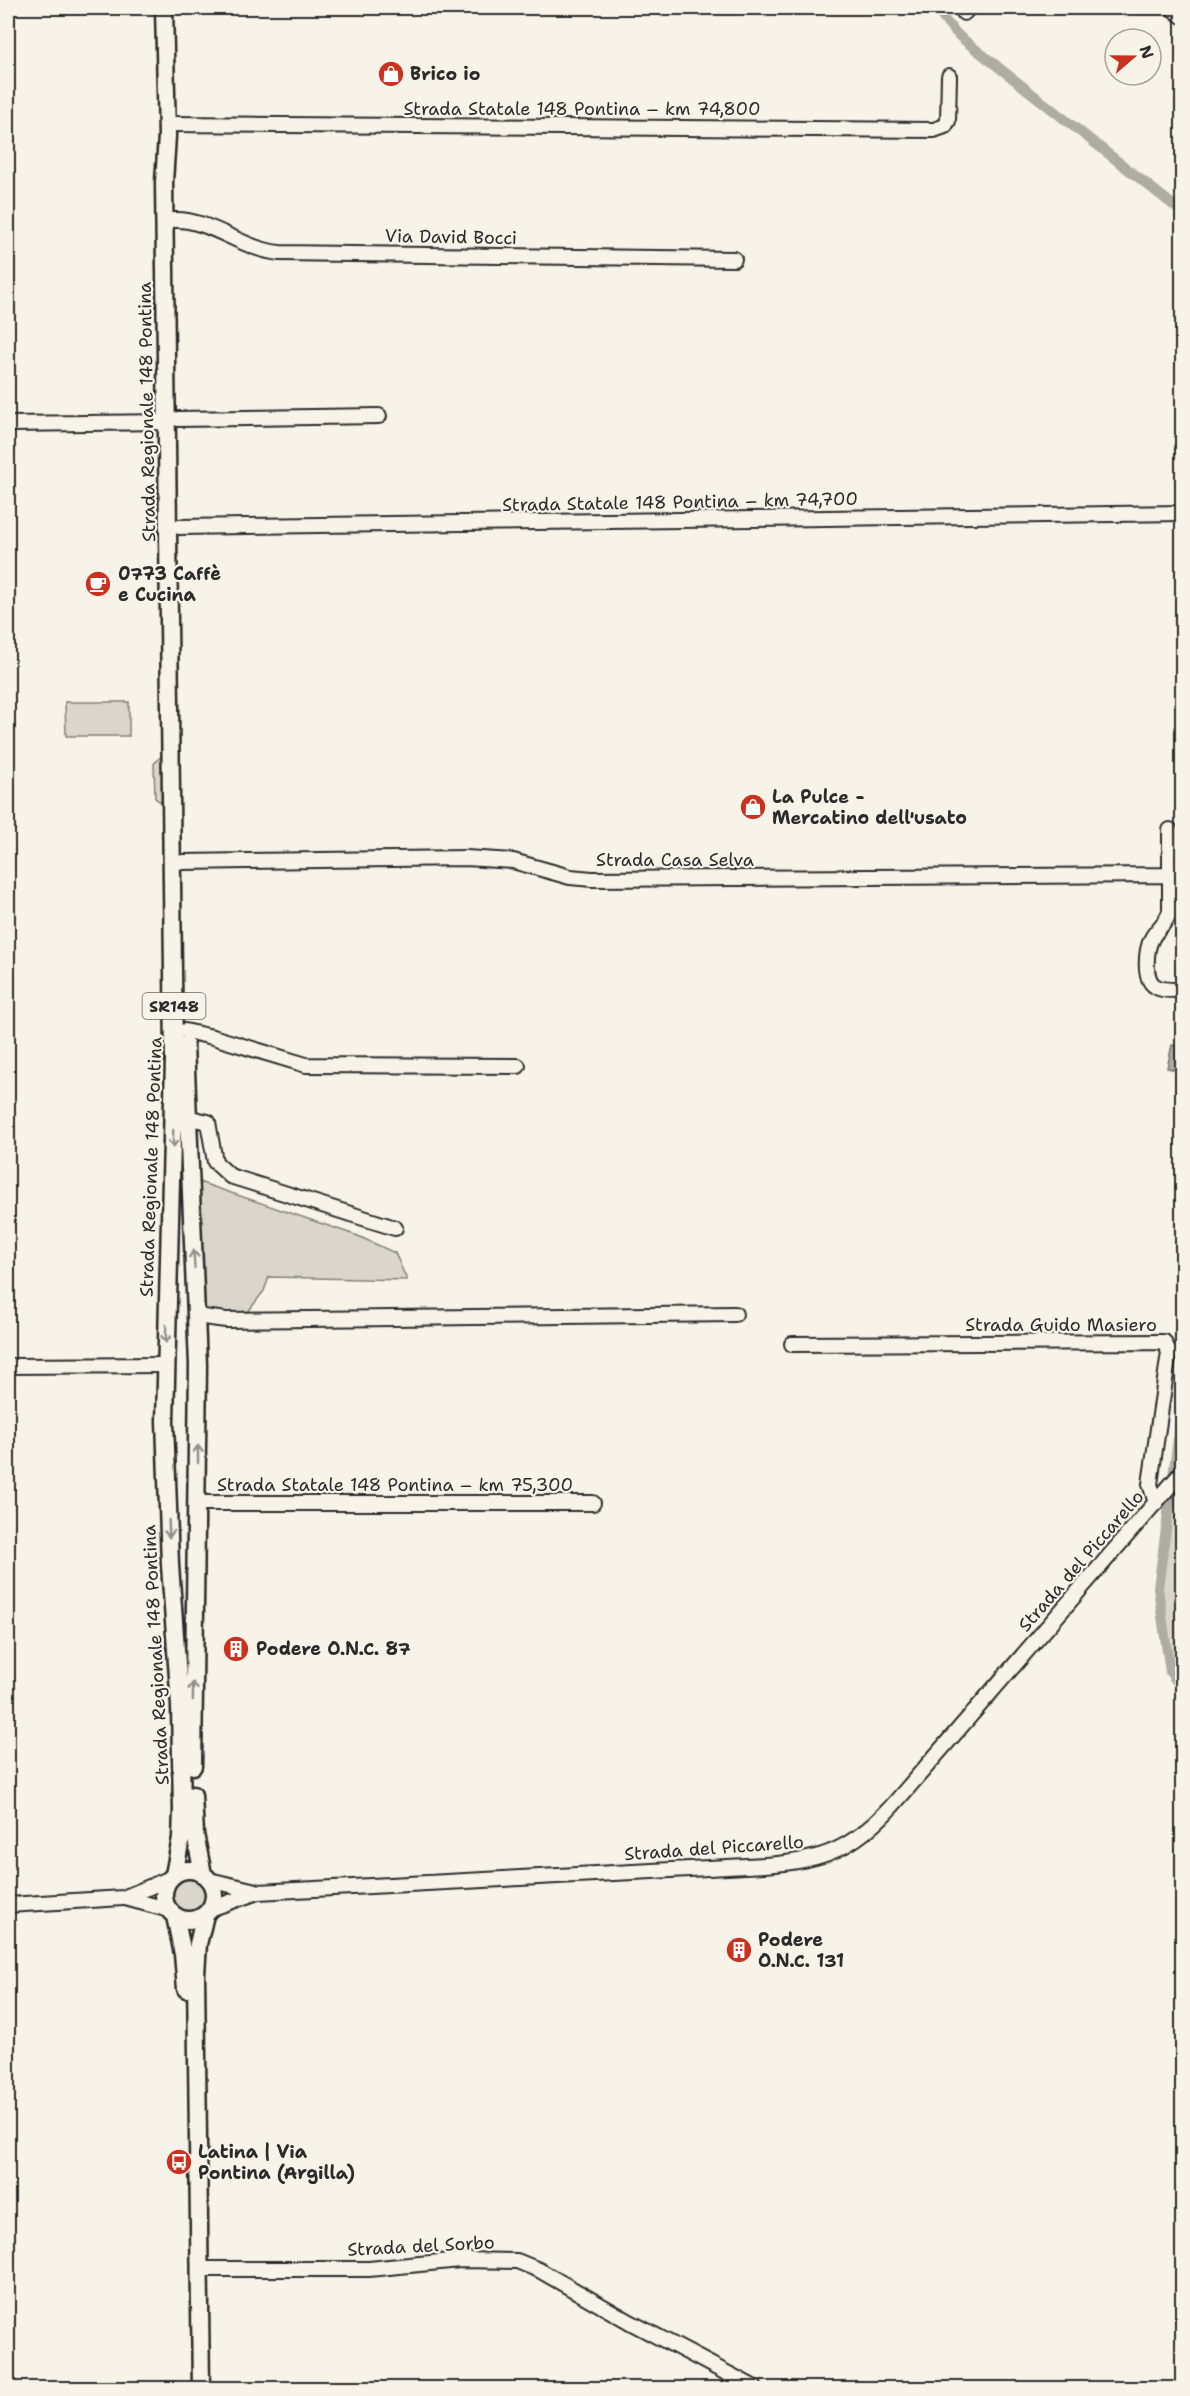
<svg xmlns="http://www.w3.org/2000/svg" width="1190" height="2396" font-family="'Shantell Sans',sans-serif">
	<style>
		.green { fill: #dad6cc; stroke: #82807c; stroke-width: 1.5 }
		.water { fill: #afaca4; stroke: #7a7874; stroke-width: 1.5 }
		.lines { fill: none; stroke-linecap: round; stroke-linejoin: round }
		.canal { stroke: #afaca4; stroke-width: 10 }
		.minor-casing { stroke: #2b2b2b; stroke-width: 18 }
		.major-casing { stroke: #2b2b2b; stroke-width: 21 }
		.minor { stroke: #f7f3e8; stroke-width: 14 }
		.major { stroke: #f7f3e8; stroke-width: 16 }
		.oneway { stroke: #918f8a }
		.labels { text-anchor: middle; stroke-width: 4.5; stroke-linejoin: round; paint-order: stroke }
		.shield { fill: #f7f3e8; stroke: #686764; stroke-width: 1.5 }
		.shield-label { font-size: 16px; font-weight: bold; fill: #2b2b2b }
		.poi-label { font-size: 18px; font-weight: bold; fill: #2b2b2b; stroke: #f7f3e8; text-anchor: start }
		.street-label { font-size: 18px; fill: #2b2b2b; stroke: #f7f3e8 }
	</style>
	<rect width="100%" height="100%" fill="#f7f3e8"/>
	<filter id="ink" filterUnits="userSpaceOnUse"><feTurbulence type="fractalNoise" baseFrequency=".0167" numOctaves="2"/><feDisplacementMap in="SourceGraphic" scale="12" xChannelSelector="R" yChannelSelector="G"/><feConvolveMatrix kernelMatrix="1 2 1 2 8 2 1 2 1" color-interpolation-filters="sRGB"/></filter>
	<g filter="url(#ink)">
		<path class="green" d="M65,702h64v34h-63z
			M159,758h3v45l-7,-5 -1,-34z
			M196,1181l162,55 37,17 12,27 -138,-3 -5,14 -20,26 -39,-3z
			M1182,1488v201l-12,-17 -12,-84 9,-82z
			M169 1895a20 20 0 1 1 40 0a20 20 0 1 1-40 0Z"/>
		<path class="water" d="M1172,1045l10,2 -6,23 -9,-2z"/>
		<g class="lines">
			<path class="canal" d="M934,8l25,28 223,176
				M1182,1409l-24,179 12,84 12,17"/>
			<g class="minor-casing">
				<path id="minor" d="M1172,8l10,8
					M964,13l5,-5
					M167,124l767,6 11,-4 3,-5 1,-45
					M175,220c35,-1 68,30 105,33l454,6
					M178,419l201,-3
					M8,424l159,-2
					M179,527l1003,-14
					M1170,830v81c-3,12 -12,16 -18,27 -6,11 -9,41 3,48 7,5 19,4 27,4
					M183,862l283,-4 47,3 57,16 22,2 577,-4
					M185,1031l28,6 93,28 212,1
					M186,1117l22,5 7,40 15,14 165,52
					M196,1316l30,4 509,-6
					M792,1344l372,-2 5,10 -19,132 6,19
					M8,1366l158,-1
					M198,1503h395
					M209,1880l47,11
					M125,1898l45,12
					M8,1905l115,-7 48,-20
					M210,1909l48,-17 507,-27c57,-4 88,-16 127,-59l290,-334
					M200,2269h169l91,-9 57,1 22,9 91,52 125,66"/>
			</g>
			<g class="major-casing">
				<path id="major" d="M164,8l3,128 -3,46 10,877 -9,362 5,144 10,141 2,104 -1,28 -7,37
					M185,1045l13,320 -5,401
					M193,1795l2,39 8,40
					M164 1895a25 25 0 1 1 50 0a25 25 0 1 1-50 0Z
					M175,1916l8,38 3,35
					M201,2388l-5,-414 2,-30 7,-29"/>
			</g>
			<use href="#minor" class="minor"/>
			<use href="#major" class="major"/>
		</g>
		<defs><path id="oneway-shaft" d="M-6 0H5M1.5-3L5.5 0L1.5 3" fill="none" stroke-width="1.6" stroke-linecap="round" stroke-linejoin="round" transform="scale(1.5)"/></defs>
		<g class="oneway">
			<use href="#oneway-shaft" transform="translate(173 1139) rotate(91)"/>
			<use href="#oneway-shaft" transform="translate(194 1259) rotate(-93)"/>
			<use href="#oneway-shaft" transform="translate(166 1334) rotate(91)"/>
			<use href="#oneway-shaft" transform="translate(198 1454) rotate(-90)"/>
			<use href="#oneway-shaft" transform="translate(169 1529) rotate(88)"/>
			<use href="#oneway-shaft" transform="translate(193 1691) rotate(-89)"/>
		</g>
	</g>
	<defs>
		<g id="shop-disc" transform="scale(1.35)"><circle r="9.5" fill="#c8321e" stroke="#f7f3e8"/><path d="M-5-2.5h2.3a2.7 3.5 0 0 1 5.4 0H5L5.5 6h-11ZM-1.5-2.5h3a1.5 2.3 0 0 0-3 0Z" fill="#fff"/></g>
		<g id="cafe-disc" transform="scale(1.35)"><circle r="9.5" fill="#c8321e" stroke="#f7f3e8"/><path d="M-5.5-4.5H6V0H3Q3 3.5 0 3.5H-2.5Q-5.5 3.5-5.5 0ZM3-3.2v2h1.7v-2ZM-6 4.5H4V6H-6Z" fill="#fff"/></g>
		<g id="building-disc" transform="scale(1.35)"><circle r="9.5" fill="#c8321e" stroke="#f7f3e8"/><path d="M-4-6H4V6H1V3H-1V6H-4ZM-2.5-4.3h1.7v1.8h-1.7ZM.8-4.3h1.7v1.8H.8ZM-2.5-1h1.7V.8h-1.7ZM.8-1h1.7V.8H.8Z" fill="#fff"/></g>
		<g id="bus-disc" transform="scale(1.35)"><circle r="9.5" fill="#c8321e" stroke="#f7f3e8"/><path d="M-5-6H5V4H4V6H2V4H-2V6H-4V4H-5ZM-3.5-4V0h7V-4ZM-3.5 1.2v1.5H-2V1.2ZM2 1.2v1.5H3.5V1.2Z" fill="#fff"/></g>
	</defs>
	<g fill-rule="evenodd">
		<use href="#shop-disc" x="391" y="74"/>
		<use href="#cafe-disc" x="98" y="584"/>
		<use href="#shop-disc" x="753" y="807"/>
		<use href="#building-disc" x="236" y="1649"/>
		<use href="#building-disc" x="739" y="1950"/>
		<use href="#bus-disc" x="179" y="2162"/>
	</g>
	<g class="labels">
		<rect class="shield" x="142.5" y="993" width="63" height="26" rx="4.5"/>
		<g class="shield-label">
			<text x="174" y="1012">SR148</text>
		</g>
		<g class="poi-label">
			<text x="410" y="80">Brico io</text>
			<text x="118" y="580">0773 Caffè<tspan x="118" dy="21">e Cucina</tspan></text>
			<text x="772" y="803">La Pulce -<tspan x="772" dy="21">Mercatino dell'usato</tspan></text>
			<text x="256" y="1655">Podere O.N.C. 87</text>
			<text x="758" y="1946">Podere<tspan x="758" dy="21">O.N.C. 131</tspan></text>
			<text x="198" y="2158">Latina | Via<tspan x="198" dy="21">Pontina (Argilla)</tspan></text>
		</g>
		<g class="street-label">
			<text x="582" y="115">Strada Statale 148 Pontina – km 74,800</text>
			<text transform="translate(451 237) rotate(1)" y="6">Via David Bocci</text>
			<text transform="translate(147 412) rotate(-91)" y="6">Strada Regionale 148 Pontina</text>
			<text transform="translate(680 502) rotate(-1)" y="6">Strada Statale 148 Pontina – km 74,700</text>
			<text x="675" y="866">Strada Casa Selva</text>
			<text transform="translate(151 1167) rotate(-88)" y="6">Strada Regionale 148 Pontina</text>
			<text x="1061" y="1331">Strada Guido Masiero</text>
			<text x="395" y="1491">Strada Statale 148 Pontina – km 75,300</text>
			<text transform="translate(1081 1561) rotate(-49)" y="6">Strada del Piccarello</text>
			<text transform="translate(156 1655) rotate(-93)" y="6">Strada Regionale 148 Pontina</text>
			<text transform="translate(714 1848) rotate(-4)" y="6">Strada del Piccarello</text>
			<text transform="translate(421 2246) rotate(-3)" y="6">Strada del Sorbo</text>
		</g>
	</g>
	<rect width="1190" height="2396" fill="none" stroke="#f7f3e8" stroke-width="30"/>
	<rect x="15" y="15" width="1160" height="2366" fill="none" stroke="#2b2b2b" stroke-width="2" filter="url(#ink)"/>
	<g transform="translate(1133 57) rotate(70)"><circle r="28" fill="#f7f3e8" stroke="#a5a39c" stroke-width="1.5"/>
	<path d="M0-4.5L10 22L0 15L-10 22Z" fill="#c8321e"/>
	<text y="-9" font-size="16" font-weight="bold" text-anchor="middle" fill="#2b2b2b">N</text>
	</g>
</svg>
